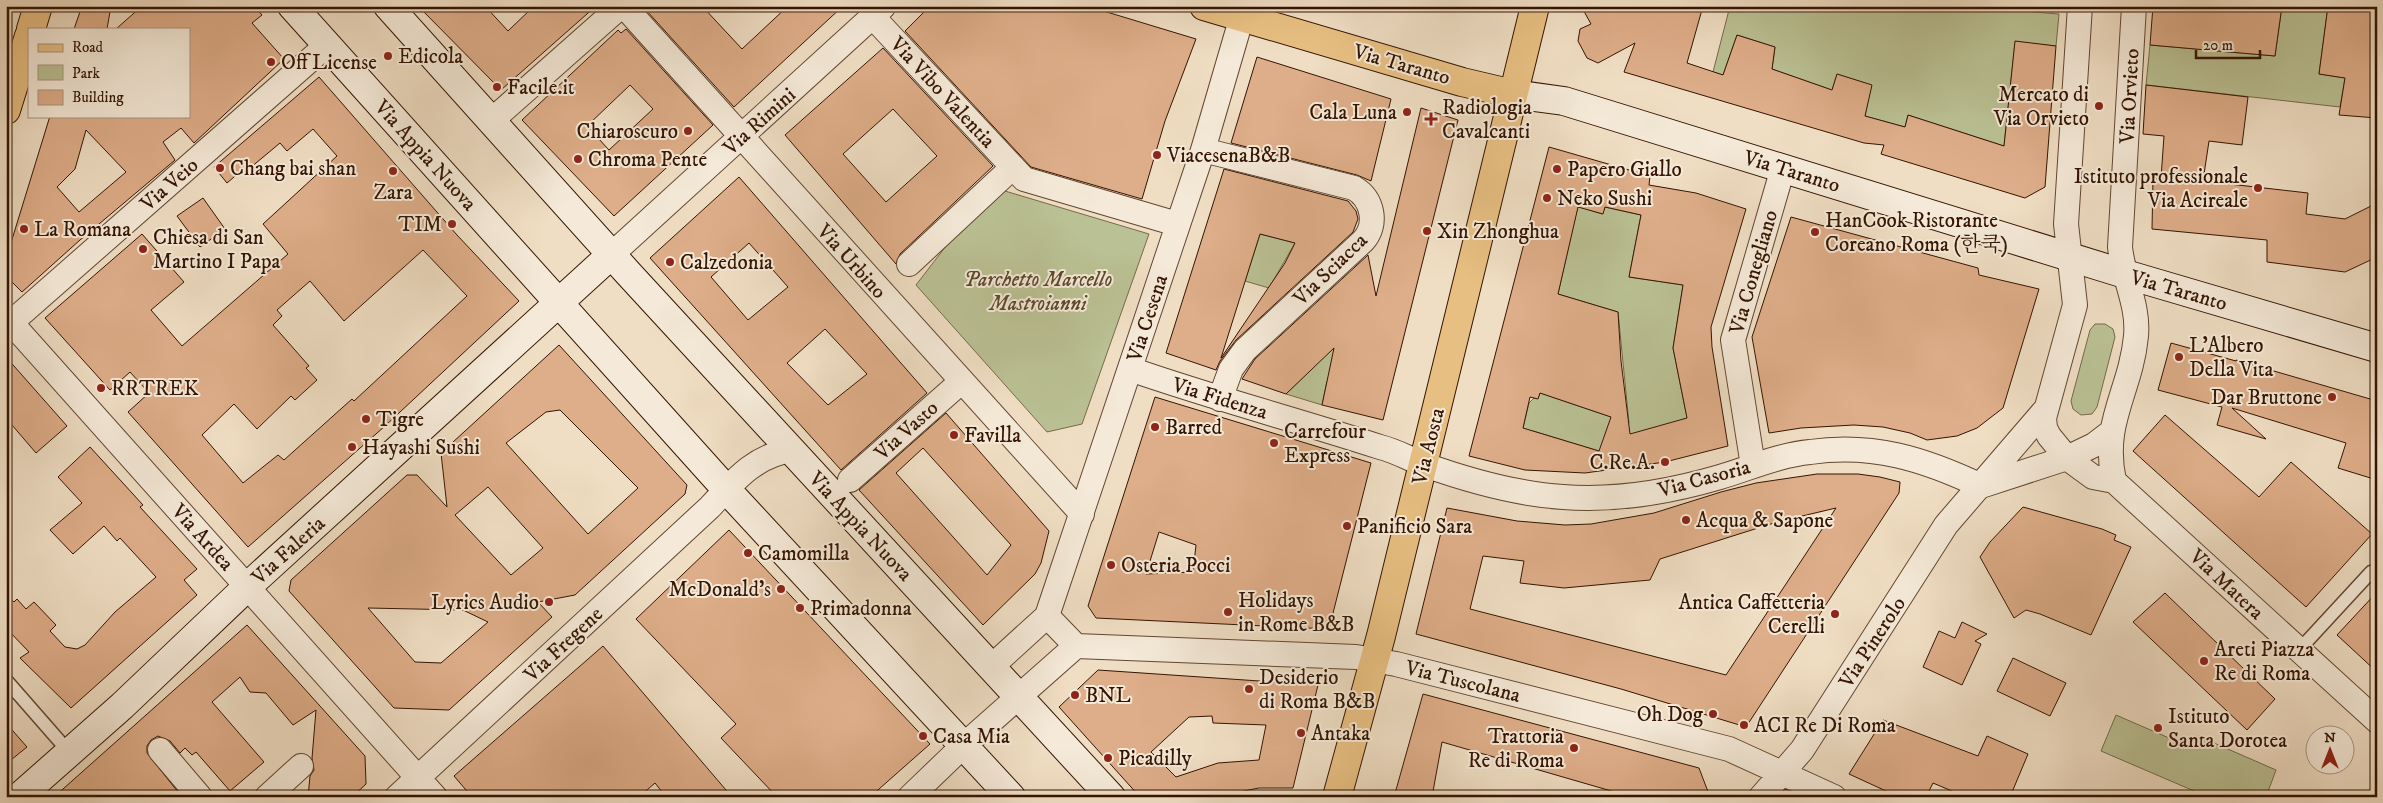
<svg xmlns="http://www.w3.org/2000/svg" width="2383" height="803" font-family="'IM FELL DW Pica','Noto Serif KR',serif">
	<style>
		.green { fill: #bac194; stroke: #776a4b }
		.building { fill: #dead89; stroke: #341402; fill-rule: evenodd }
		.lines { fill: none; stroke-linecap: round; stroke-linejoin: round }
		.lane-casing { stroke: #634632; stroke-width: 15 }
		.street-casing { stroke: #634632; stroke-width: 26 }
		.secondary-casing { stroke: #341402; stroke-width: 30 }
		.primary-casing { stroke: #341402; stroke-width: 30 }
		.lane { stroke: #f5ead9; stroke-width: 12 }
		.street { stroke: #f5ead9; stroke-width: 24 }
		.secondary { stroke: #f5ead9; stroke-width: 28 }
		.primary { stroke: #e8bf82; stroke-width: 28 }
		.poi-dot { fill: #8f2418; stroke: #f5ead9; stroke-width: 2 }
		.labels { text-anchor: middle; stroke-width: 4; stroke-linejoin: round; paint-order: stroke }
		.poi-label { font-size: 21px; fill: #341402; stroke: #f5ead9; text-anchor: start }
		.street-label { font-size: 21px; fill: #341402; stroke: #f5ead9 }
		.park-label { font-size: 21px; font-style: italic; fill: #5c482e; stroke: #f5ead9 }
	</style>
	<rect width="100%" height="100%" fill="#f0dec4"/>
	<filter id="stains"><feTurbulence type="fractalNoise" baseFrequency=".004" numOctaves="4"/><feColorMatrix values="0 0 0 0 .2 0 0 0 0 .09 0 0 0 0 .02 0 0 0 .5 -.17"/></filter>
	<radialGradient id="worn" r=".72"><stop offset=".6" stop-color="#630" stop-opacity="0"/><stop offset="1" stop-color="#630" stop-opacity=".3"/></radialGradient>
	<path class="green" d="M1730,6h225l104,8 -3,32 -41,-4 -11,104 -96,-31 -3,12 -40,-11 6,-31 -34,-11 -5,16 -60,-21 3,-22 -38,-12 -14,40 -10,-3z
		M2282,6h46l-9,68 26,4 -5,29 -194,-22 4,-40 125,11z
		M1005,191l144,43 -67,190 -35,8 -131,-147 30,-39z
		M1579,201l7,8 16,5 3,-7 36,8 -12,62 54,8 -10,63 14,70 -88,33 -66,-20 -11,1 7,-29 5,-5h4l2,-5 89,30 -11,-111 -60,-18z
		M1260,234l35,9 -26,45 -24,-7z
		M1368,314l13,21 -54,46 -5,24 -36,-11z
		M2095,324h10l8,5 2,8 -18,70 -5,7 -11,1 -8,-6 -2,-8 19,-71z
		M2116,715l76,33 6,-12 78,34 -10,27h-58l-107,-46z"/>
	<path class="building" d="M82,6h29l-4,23h-33z
		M142,6h112l8,9 -10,8 32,36 -90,84 -13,-15 -18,14 12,18 -95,80 -58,52 -16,-16v-17l44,-143h139v-87h-73zM86,130l40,42 -47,40 -22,-25 18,-18z
		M418,6h67l23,25 26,-25h62l-95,84z
		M650,6h52l40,43 46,-43h55l-109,101 -88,-97z
		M930,6h157l109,33 -31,82 -23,78 -111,-32 -126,-136z
		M1581,6h122l-16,57 36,12 14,-40 38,12 -3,22 60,21 5,-16 35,11 -7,31 40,11 3,-12 96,31 11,-105 41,5 -11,141 -20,11 -144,-44 3,-9 -20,-2 -240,-71 11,-29 -37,20 -11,-5 -9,-17 2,-12 11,-5z
		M2153,6h129l-7,50 -125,-11z
		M2328,6h49v112l-38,-3 6,-37 -26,-4z
		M626,29l87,96 -99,91 -92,-96 96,-90 3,3zM630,85l23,24 -44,41 -22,-24z
		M883,48l110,118 -93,88 -4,10 -111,-129zM893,109l44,47 -51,46 -43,-48z
		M1257,57l134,42 -20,82 -14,-6 -126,-32z
		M319,77l138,158 62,66 -134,125 -137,121 -120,-135 21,-19 -19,-21 -20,18 -65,-72 97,-84 42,48 -33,28 31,36 106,-92 -25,-30 74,-68 -24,-27 -26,22 -7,-8 -36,30 -2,-3 -15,13 -13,-16zM423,250l44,46 -113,105 -2,-2 -68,61 -6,-5 -35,28 -41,-48 32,-31 23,25 34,-33 4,4 22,-20 -11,-12 3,-2 -36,-41 9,-9 -5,-6 33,-29 34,40z
		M2146,85l102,12 -6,48 -33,-4 -6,40 105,12 -2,21 39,5 32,-16v54l-32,15 -78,-10v-22l-115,-11 1,-51h8l3,-42 -21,-2z
		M1421,108l37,12 -75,300 -61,-15 12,-57 -48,46 -44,-15 13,-20 113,-104 8,41z
		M1549,147l101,29 -1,9 47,8 50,16 -35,118 1,20 16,99 -63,16 -80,11 -60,-3 -56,-14zM1578,207l25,7 2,-7 36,8 -12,62 54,8 -10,63 14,70 -57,16 -9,-73 -3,-49 -60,-18zM1540,393l71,24 -12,34 -76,-23 7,-31 8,2z
		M1224,169l124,32 8,10 2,8 -5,13 -117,108 -16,21 -4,9 -50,-17zM1260,234l35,9 -10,20 -64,95z
		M739,177l188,216 -86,77 -191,-212zM749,243l39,44 -40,33 -37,-43zM825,329l42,45 -39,31 -41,-42z
		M203,198l22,31 -25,18 -23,-31z
		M1791,217l187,51 1,7 60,14 -36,119 -26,20 -20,8 -30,4 -17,-7 -27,-6 -29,-2 -53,3 -32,5 -17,-96z
		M2171,343l65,18v-1l141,41v79l-39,-12 8,-25 -114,-35 34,31 -49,-14 5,-18 -64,-17z
		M559,345l128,140 -2,9 -110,101 -37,7 14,15 -103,93 -55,-2 -105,-117 2,-11 116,-105h10l30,32 -6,-54zM560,410l78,78 -50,46 -82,-91 40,-31zM488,487l55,61 -32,27 -56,-60zM368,608l95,2 25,12 -47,41 -26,-1z
		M6,357l61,69 -31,27 -30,-35z
		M1155,397l216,66 -42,166 -233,-11 -8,-12zM1159,532l37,13 -3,27 -47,2z
		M946,413l103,118 -8,32 -6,11 -52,51 -124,-135zM923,448l88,97 -24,30 -91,-102z
		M2165,415l94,82 32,-35 81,72 -66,73 -173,-156z
		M90,447l53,58 -3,2 57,62 -13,11 13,15 -126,113 -51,-50 9,-6 -23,-24v-34l8,8 3,-3 9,10 8,-7 22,23 -6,6 15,16 12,2 8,-4 30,-33 41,-35 -36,-39 -3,3 -13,-15 -31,28 -23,-24 32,-27 -24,-26z
		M1817,474h41l22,3 20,5 -1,11 -153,234 -125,-38 -205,-55 31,-126 70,13 48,4 26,-1 63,-11 67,-21 35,-9zM1836,508l-110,167 -256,-66 13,-53 41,5 -4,22 44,5 86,-8 10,-21 117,-37z
		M2023,507l79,22 14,6 -2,5 17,7 -40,88 -51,-21 -14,-4 -12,8 -34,-61 10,-15z
		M729,530l201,214 -60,53h-93l-56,-59 15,-14 -100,-105z
		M2377,592v80l-40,-37z
		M2165,593l110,106 -28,31 -114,-108z
		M1962,622l25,12 -12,7 6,3 -19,41 -39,-18 16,-36 16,7z
		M247,625l118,131 1,28 -14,13h-44l2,-21 4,-6 -2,-12 4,-48 -23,15 -27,-32 -16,-1 -10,-15 -28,25 52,60 -34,29 -34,-39 -4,3 -7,-7 -5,5 -10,-12 -12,-5 -7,4 -4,6v7l35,44h-128z
		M603,646l129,151h-66l-11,-14 -16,14h-167l-18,-21z
		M2013,658l53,25 -16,33 -53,-25z
		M1098,670l220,15 -25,103h-34l-46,9h-73l-81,-90zM1212,716l1,7 53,2 -7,35 -41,3 -42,14 -25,-25 38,-35z
		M1423,694l276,74 11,29h-78l-190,-55 -10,55h-38z
		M1883,720l95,36 9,-20 41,18 -18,43h-44l-33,-14 -7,14h-27l-50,-23z
		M6,723l21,24 -21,17z"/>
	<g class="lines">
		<g class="lane-casing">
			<path id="lane" d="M2299,650l72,-78 6,-1
				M6,680l63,72"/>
		</g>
		<g class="street-casing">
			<path id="street" d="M624,6l458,508
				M2080,6l-14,218 9,81 -31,113 1,10 4,8 18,22 27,-13 17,-13
				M2134,6l-14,241c3,31 19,58 16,89 -5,55 -35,86 -22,145l263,240
				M873,17l151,162 153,45
				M491,121l130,-115
				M1203,150l151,38c19,11 24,37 9,53l-118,109 -14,19 -11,30
				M611,255l272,-248
				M909,264l104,-97
				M6,317l429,480
				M6,327l321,-282
				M1130,369c83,29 167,51 250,78 16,4 30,12 45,18 45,16 91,29 138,32 53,4 106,-5 157,-20 30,-9 59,-22 90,-25 63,-9 114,7 171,34
				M1753,466l-20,-126 50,-172
				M850,480l112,-99
				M1981,486l86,-28 26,19 21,4
				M1047,616l156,-466 42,-144
				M1076,646l280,11 40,7 333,85 105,48
				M160,750l40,47
				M267,797l34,-31
				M397,797l313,-290c25,-27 44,-51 82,-57
				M910,797l53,-51 113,-100 -29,-30 -56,51
				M1761,797l41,-47 144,-225 99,-115"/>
		</g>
		<g class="secondary-casing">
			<path id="secondary" d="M292,6l434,483 285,308
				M388,6l240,267 483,524
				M1513,94l51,7 561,173 252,74
				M19,797l103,-91 125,-119 364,-332"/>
		</g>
		<g class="primary-casing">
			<path id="primary" d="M1204,6l258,76 51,12
				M31,29l7,-23
				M6,110l23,-74
				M1337,797l44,-161 154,-630"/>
		</g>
		<use href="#lane" class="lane"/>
		<use href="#street" class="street"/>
		<use href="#secondary" class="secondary"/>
		<use href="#primary" class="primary"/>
	</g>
	<g class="poi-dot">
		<circle cx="388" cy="56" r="5"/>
		<circle cx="271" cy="62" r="5"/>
		<circle cx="497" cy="87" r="5"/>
		<circle cx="2099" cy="106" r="5"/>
		<circle cx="1407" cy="112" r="5"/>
		<path d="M1428.5 111.5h5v5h5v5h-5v5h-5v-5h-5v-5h5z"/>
		<circle cx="688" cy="131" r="5"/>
		<circle cx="1157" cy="155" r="5"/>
		<circle cx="578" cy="159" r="5"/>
		<circle cx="220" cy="168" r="5"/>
		<circle cx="1557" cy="169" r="5"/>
		<circle cx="393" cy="171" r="5"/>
		<circle cx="2258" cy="188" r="5"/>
		<circle cx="1547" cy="198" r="5"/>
		<circle cx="452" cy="224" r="5"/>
		<circle cx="24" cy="229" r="5"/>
		<circle cx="1427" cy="231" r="5"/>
		<circle cx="1815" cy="232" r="5"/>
		<circle cx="143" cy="249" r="5"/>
		<circle cx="670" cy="262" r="5"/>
		<circle cx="2179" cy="357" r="5"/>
		<circle cx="101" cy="388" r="5"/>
		<circle cx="2332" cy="397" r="5"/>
		<circle cx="366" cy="419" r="5"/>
		<circle cx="1155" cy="427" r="5"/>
		<circle cx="954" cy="435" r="5"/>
		<circle cx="1274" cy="443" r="5"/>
		<circle cx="352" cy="447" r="5"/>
		<circle cx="1665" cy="462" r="5"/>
		<circle cx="1686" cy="520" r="5"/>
		<circle cx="1347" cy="526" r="5"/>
		<circle cx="748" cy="553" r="5"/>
		<circle cx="1111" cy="565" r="5"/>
		<circle cx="781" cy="589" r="5"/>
		<circle cx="549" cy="602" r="5"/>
		<circle cx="800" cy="608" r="5"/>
		<circle cx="1228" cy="612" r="5"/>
		<circle cx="1835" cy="614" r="5"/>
		<circle cx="2204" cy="661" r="5"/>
		<circle cx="1249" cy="689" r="5"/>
		<circle cx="1075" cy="695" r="5"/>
		<circle cx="1713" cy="714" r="5"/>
		<circle cx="1744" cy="725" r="5"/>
		<circle cx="2158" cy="728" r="5"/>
		<circle cx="1301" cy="733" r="5"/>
		<circle cx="923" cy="736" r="5"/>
		<circle cx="1574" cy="748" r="5"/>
		<circle cx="1108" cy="758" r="5"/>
	</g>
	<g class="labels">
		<g class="poi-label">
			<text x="398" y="63">Edicola</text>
			<text x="281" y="69">Off License</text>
			<text x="507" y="94">Facile.it</text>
			<text x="2089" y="101" text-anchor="end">Mercato di<tspan x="2089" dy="24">Via Orvieto</tspan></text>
			<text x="1442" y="114">Radiologia<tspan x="1442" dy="24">Cavalcanti</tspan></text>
			<text x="1397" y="119" text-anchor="end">Cala Luna</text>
			<text x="678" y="138" text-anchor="end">Chiaroscuro</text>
			<text x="1167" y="162">ViacesenaB&amp;B</text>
			<text x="588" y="166">Chroma Pente</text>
			<text x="230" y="175">Chang bai shan</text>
			<text x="1567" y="176">Papero Giallo</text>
			<text x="2248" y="183" text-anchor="end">Istituto professionale<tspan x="2248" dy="24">Via Acireale</tspan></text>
			<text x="393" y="199" text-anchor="middle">Zara</text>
			<text x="1557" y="205">Neko Sushi</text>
			<text x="1825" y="227">HanCook Ristorante<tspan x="1825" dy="24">Coreano Roma (한쿡)</tspan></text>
			<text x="442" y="231" text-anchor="end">TIM</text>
			<text x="34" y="236">La Romana</text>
			<text x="1437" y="238">Xin Zhonghua</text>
			<text x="153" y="244">Chiesa di San<tspan x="153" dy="24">Martino I Papa</tspan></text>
			<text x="680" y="269">Calzedonia</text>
			<text x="2189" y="352">L’Albero<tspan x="2189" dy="24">Della Vita</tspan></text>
			<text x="111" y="395">RRTREK</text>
			<text x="2322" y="404" text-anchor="end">Dar Bruttone</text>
			<text x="376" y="426">Tigre</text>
			<text x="1165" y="434">Barred</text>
			<text x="1284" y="438">Carrefour<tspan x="1284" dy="24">Express</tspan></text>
			<text x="964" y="442">Favilla</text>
			<text x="362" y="454">Hayashi Sushi</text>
			<text x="1655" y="469" text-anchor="end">C.Re.A.</text>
			<text x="1696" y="527">Acqua &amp; Sapone</text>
			<text x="1357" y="533">Panificio Sara</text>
			<text x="758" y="560">Camomilla</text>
			<text x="1121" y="572">Osteria Pocci</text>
			<text x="771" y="596" text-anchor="end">McDonald's</text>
			<text x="1238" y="607">Holidays<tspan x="1238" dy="24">in Rome B&amp;B</tspan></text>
			<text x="539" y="609" text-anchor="end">Lyrics Audio</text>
			<text x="1825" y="609" text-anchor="end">Antica Caffetteria<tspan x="1825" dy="24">Cerelli</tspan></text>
			<text x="810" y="615">Primadonna</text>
			<text x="2214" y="656">Areti Piazza<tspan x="2214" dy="24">Re di Roma</tspan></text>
			<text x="1259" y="684">Desiderio<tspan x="1259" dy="24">di Roma B&amp;B</tspan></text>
			<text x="1085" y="702">BNL</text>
			<text x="1703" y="721" text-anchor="end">Oh Dog</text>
			<text x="2168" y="723">Istituto<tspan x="2168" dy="24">Santa Dorotea</tspan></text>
			<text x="1754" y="732">ACI Re Di Roma</text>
			<text x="1311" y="740">Antaka</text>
			<text x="933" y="743">Casa Mia</text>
			<text x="1564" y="743" text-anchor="end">Trattoria<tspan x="1564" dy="24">Re di Roma</tspan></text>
			<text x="1118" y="765">Picadilly</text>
		</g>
		<g class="street-label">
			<text transform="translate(1402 64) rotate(16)" y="7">Via Taranto</text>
			<text transform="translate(943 92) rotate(47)" y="7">Via Vibo Valentia</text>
			<text transform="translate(2129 96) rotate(-87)" y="7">Via Orvieto</text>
			<text transform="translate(759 121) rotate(-42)" y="7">Via Rimini</text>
			<text transform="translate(426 155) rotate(48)" y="7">Via Appia Nuova</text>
			<text transform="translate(1792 171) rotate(17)" y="7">Via Taranto</text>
			<text transform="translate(169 184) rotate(-41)" y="7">Via Veio</text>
			<text transform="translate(852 261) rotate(48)" y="7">Via Urbino</text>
			<text transform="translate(1330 269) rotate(-44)" y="7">Via Sciacca</text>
			<text transform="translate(1753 272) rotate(-74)" y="7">Via Conegliano</text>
			<text transform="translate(2179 290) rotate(16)" y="7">Via Taranto</text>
			<text transform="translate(1147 318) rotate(-72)" y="7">Via Cesena</text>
			<text transform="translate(1220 398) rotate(17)" y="7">Via Fidenza</text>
			<text transform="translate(906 430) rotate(-42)" y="7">Via Vasto</text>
			<text transform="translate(1428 446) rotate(-76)" y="7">Via Aosta</text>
			<text transform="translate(1704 478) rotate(-15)" y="7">Via Casoria</text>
			<text transform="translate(861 526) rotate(47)" y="7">Via Appia Nuova</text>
			<text transform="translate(203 537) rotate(48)" y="7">Via Ardea</text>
			<text transform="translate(288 550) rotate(-42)" y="7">Via Faleria</text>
			<text transform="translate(2227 584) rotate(43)" y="7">Via Matera</text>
			<text transform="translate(1872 642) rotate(-57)" y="7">Via Pinerolo</text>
			<text transform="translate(563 644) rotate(-43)" y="7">Via Fregene</text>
			<text transform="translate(1463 681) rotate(14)" y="7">Via Tuscolana</text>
		</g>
		<g class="park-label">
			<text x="1038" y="286">Parchetto Marcello<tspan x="1038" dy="24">Mastroianni</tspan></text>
		</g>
	</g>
	<rect width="2383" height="803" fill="none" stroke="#f0dec4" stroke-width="25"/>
	<rect x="8" y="8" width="2368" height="788" fill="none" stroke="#341402" stroke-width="2.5"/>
	<rect x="12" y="12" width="2358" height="778" fill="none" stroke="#341402"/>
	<rect x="28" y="28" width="162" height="90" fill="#f5ead9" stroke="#a89483"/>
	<rect x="38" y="44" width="25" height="8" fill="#e8bf82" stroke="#a89483"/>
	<text x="72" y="52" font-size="15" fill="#341402">Road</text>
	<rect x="38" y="65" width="25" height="15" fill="#bac194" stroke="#a89483"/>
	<text x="72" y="78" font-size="15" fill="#341402">Park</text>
	<rect x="38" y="90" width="25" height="15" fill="#dead89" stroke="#a89483"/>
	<text x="72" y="102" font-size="15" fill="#341402">Building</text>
	<g transform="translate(2330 750)"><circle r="24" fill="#f5ead9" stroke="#a89483"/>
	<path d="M0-4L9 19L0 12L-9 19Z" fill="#8f2418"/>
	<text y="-8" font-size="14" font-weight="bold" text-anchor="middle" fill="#341402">N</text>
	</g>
	<path d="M2196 50v8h64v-8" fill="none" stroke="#341402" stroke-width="2.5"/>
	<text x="2203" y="50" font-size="15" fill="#341402" stroke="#f5ead9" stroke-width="4" paint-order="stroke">20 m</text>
	<rect width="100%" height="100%" filter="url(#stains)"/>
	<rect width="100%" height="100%" fill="url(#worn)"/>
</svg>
